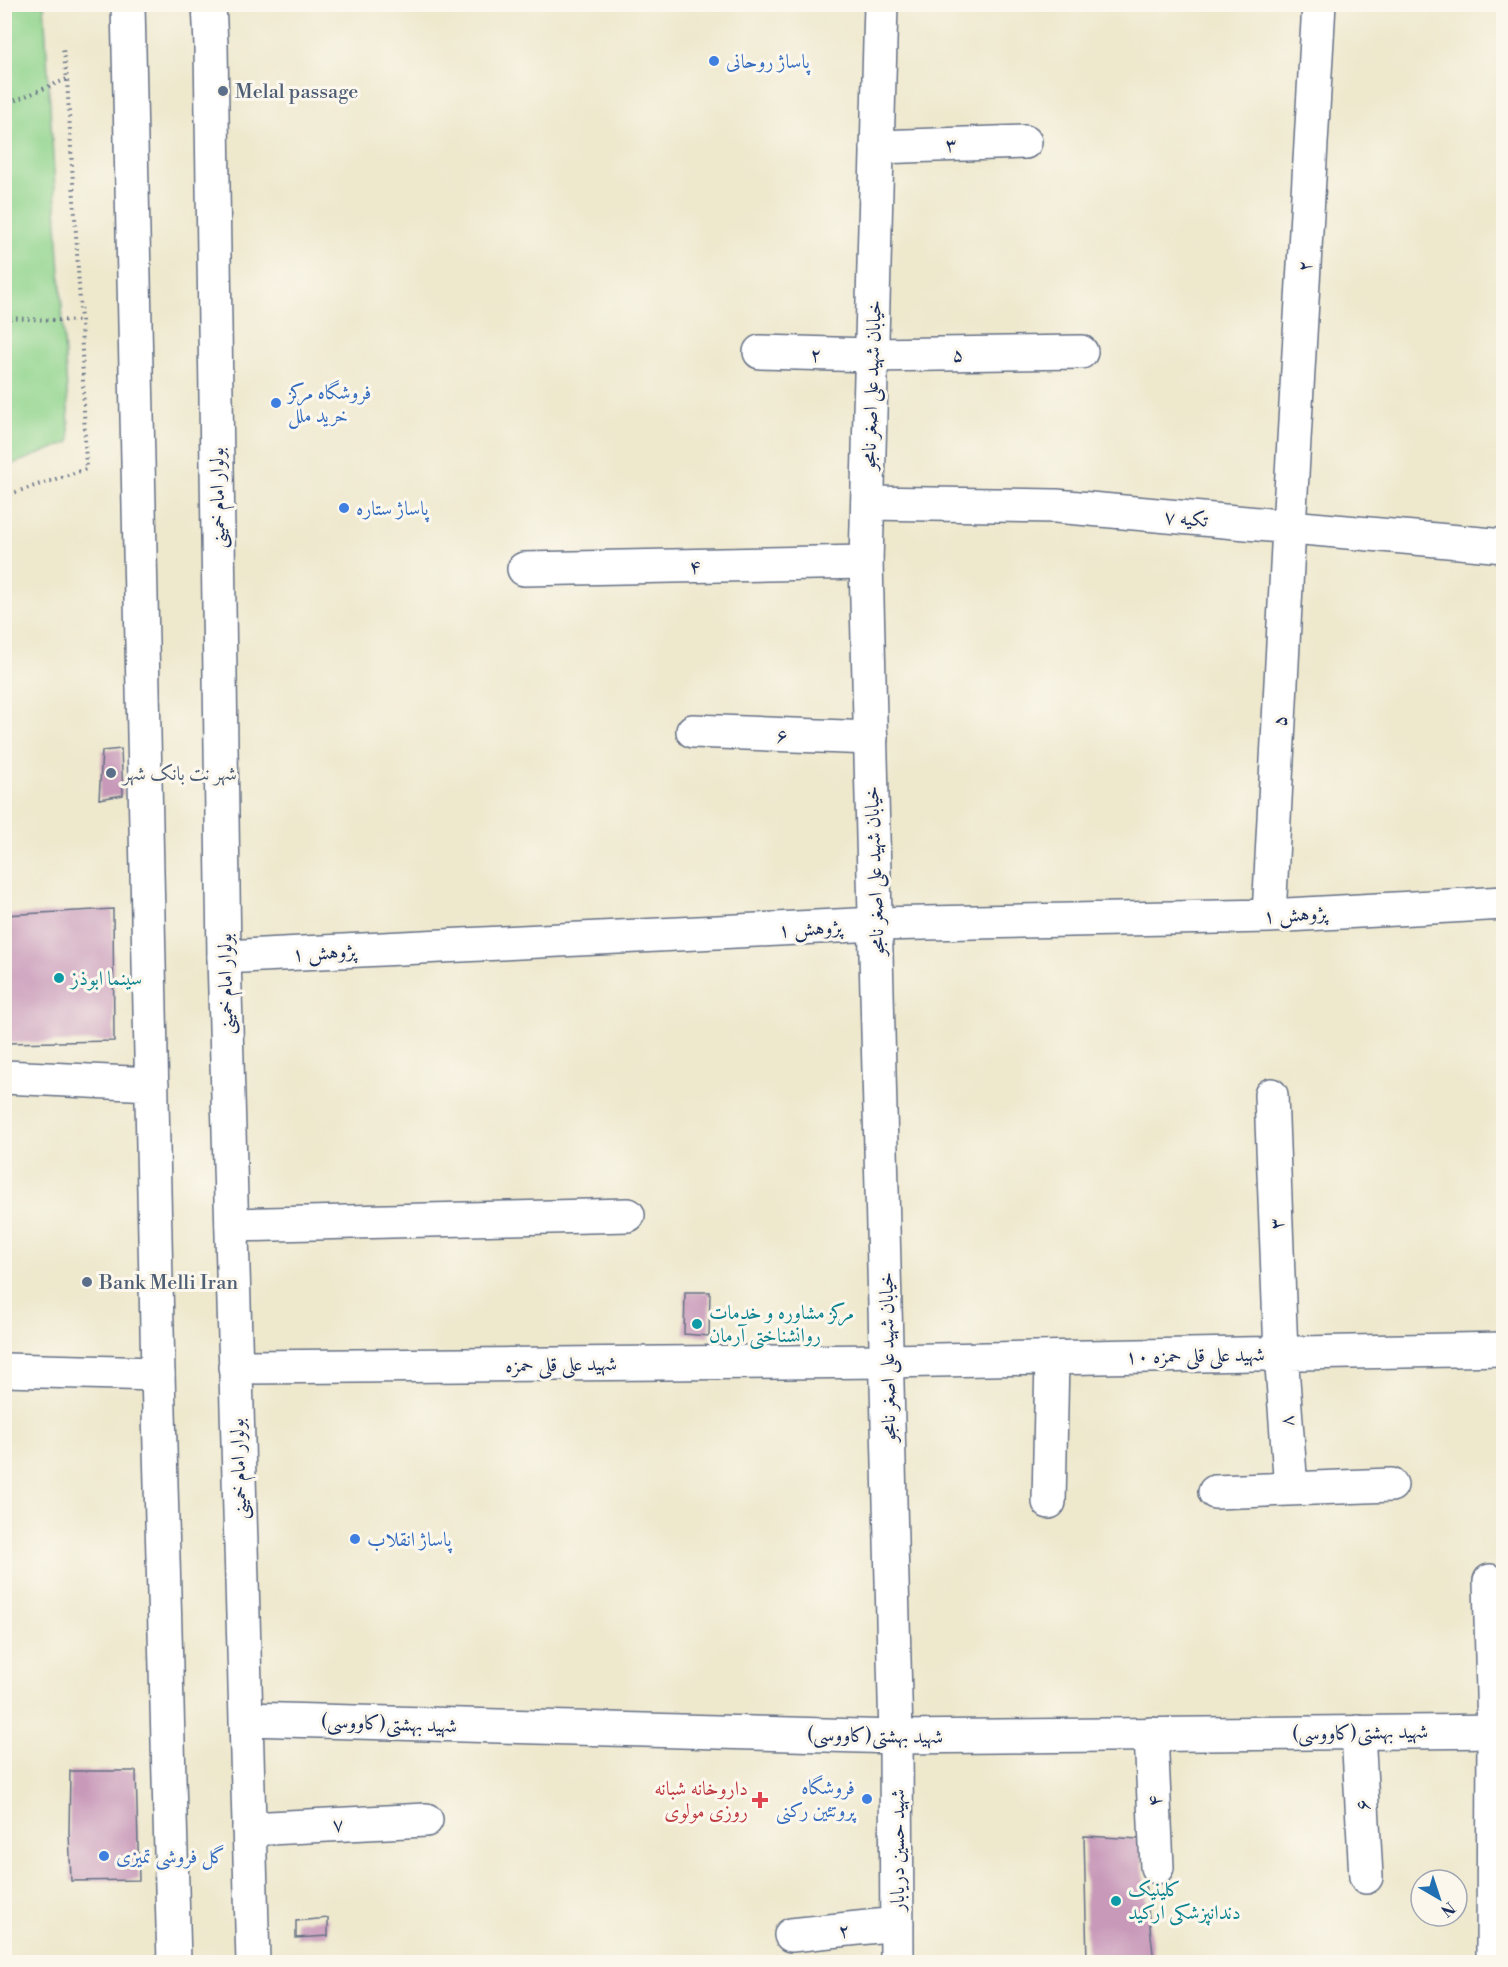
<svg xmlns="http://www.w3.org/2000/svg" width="1508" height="1967" font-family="'Libre Bodoni',Amiri,serif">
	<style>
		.green { fill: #90d48d; stroke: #568276; stroke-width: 1.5 }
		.building { fill: #c899b9 }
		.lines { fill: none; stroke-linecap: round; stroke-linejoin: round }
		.street-casing { stroke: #657085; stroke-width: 36 }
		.secondary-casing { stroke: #657085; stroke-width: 36 }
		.path { stroke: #657085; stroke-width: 4; stroke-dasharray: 1.5 4.5; stroke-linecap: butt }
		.street { stroke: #fff; stroke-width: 33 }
		.secondary { stroke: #fff; stroke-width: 33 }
		.shop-dot { fill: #3f7fe0; stroke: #fbf7ec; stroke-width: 2 }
		.service-dot { fill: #5c6f8a; stroke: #fbf7ec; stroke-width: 2 }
		.culture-dot { fill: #0f9aa8; stroke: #fbf7ec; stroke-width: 2 }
		.health-dot { fill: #e0444e; stroke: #fbf7ec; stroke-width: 2 }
		.labels { text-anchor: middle; stroke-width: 6; stroke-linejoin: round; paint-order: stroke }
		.shop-label { font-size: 20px; fill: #366cbe; stroke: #fbf7ec; text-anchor: start }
		.service-label { font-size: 20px; fill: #4e5e75; stroke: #fbf7ec; text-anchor: start }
		.street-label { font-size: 20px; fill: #1b2f5e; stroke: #fbf7ec }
		.culture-label { font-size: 20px; fill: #0d838f; stroke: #fbf7ec; text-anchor: start }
		.health-label { font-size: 20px; fill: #be3a42; stroke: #fbf7ec; text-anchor: end }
	</style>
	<rect width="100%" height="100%" fill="#fbf7ec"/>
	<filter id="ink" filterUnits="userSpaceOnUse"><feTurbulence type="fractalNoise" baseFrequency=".0167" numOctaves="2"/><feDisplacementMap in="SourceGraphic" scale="12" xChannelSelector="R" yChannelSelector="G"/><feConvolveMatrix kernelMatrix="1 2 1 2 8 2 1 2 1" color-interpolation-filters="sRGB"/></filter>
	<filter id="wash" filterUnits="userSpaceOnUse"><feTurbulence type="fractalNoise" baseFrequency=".008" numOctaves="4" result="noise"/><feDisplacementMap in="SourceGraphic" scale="24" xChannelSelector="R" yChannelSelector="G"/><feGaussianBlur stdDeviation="1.35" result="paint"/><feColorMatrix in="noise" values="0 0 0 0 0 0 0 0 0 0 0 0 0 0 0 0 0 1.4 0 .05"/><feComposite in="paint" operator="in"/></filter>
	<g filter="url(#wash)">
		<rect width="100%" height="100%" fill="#eee8cd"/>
		<path class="green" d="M5,4l39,1 26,437 -65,25z"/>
		<g id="blocks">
			<path class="building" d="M121,749l2,46 -24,4 3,-48z
				M113,909l1,132 -110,2v-128z
				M685,1292h25l-1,44 -25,-2z
				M70,1771h66l3,109 -68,1 -2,-49z
				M1084,1836l56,3 14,123h-67z
				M328,1918v18l-32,2v-17z"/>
		</g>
	</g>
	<g filter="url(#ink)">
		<use href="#blocks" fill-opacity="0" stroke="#657085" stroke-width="1.5"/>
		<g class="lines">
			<g class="street-casing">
				<path id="street" d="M877,147l148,-5
					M760,352l111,3 210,-3
					M868,503l188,3 448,40
					M524,569l342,-7
					M693,731l178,7
					M1269,916l20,-389 30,-523
					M224,957l652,-33 393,-8 235,-13
					M1271,1095l10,258 10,136
					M232,1225l396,-10
					M235,1367l652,-6 617,-12
					M4,1370l154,4
					M1215,1492l176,-7
					M1049,1502l3,-144
					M1490,1581l4,150 -1,231
					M1358,1732l8,145
					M1151,1734l6,133
					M896,1737l1,225
					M249,1829l177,-9
					M791,1935l106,-11"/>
			</g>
			<g class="secondary-casing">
				<path id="secondary" d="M128,4l30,1370 16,588
					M209,4l2,41 13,912 29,1005
					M881,4l-15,558 30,1175
					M4,1077l148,7
					M246,1719l650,18 608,-6"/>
			</g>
			<path class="path" d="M4,105l63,-26
				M4,318l77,3
				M4,496l82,-27 -5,-148 -14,-242 -4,-30"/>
			<use href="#street" class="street"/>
			<use href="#secondary" class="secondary"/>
		</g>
	</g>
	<g class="shop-dot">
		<circle cx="714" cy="61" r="6"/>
		<circle cx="276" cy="403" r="6"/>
		<circle cx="344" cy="508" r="6"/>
		<circle cx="355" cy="1539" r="6"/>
		<circle cx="867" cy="1799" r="6"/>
		<circle cx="104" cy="1856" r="6"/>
	</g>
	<g class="service-dot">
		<circle cx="223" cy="91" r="6"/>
		<circle cx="111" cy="773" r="6"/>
		<circle cx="87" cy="1282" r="6"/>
	</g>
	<g class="culture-dot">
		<circle cx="59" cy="978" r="6"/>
		<circle cx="697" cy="1324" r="6"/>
		<circle cx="1116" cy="1901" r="6"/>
	</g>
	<path class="health-dot" d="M757 1791h6v6h6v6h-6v6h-6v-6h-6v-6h6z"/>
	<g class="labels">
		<g class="shop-label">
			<text x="726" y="68">پاساژ روحانی</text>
			<text x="288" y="399">فروشگاه مرکز<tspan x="288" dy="23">خرید ملل</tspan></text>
			<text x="356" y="515">پاساژ ستاره</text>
			<text x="367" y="1546">پاساژ انقلاب</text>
			<text x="855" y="1794" text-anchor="end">فروشگاه<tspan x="855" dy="23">پروتئین رکنی</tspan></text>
			<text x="116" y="1863">گل فروشی تمیزی</text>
		</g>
		<g class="service-label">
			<text x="235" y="98">Melal passage</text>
			<text x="123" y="780">شهر نت بانک شهر</text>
			<text x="99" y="1289">Bank Melli Iran</text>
		</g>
		<g class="street-label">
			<text transform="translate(951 144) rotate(-2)" y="7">۳</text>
			<text transform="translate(1304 266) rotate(-87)" y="7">۲</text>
			<text transform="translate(816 354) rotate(1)" y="7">۲</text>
			<text transform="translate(958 354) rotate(-1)" y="7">۵</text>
			<text transform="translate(871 385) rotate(-88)" y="7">خیابان شهید علی اصغر نامجو</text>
			<text transform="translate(217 498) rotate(-91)" y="7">بولوار امام خمینی</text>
			<text transform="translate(1186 518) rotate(5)" y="7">تکیه ۷</text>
			<text transform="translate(695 566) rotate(-1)" y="7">۴</text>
			<text transform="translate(1279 721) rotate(-87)" y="7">۵</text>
			<text transform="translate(782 735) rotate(2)" y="7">۶</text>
			<text transform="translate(874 871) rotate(-92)" y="7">خیابان شهید علی اصغر نامجو</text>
			<text transform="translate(1295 914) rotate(-3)" y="7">پژوهش ۱</text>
			<text transform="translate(810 928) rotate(-3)" y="7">پژوهش ۱</text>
			<text transform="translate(324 952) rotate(-3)" y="7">پژوهش ۱</text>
			<text transform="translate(225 984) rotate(-91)" y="7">بولوار امام خمینی</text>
			<text transform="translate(1276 1224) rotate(-92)" y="7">۳</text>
			<text transform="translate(1195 1355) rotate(-1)" y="7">شهید علی قلی حمزه ۱۰</text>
			<text transform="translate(887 1357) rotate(-91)" y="7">خیابان شهید علی اصغر نامجو</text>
			<text transform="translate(561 1364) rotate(-1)" y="7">شهید علی قلی حمزه</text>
			<text transform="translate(1286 1421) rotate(-94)" y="7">۸</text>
			<text transform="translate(238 1469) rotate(-92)" y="7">بولوار امام خمینی</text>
			<text transform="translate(389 1723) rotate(2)" y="7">شهید بهشتی(کاووسی)</text>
			<text transform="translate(1360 1732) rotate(-1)" y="7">شهید بهشتی(کاووسی)</text>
			<text transform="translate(875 1735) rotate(1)" y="7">شهید بهشتی(کاووسی)</text>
			<text transform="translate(1154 1801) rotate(-93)" y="7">۴</text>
			<text transform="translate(1362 1805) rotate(-93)" y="7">۶</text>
			<text transform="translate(338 1824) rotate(-3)" y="7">۷</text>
			<text transform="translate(897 1850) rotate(-90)" y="7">شهید حسین دریابار</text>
			<text transform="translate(844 1930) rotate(-6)" y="7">۲</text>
		</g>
		<g class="culture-label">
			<text x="71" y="985">سینما ابوذز</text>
			<text x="709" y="1319">مرکز مشاوره و خدمات<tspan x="709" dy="23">روانشناختی آرمان</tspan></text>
			<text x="1128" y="1896">کلینیک<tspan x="1128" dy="23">دندانپزشکی ارکید</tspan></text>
		</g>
		<g class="health-label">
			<text x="748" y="1795">داروخانه شبانه<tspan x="748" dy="23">روزی مولوی</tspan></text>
		</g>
	</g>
	<rect width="1508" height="1967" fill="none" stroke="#fbf7ec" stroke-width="24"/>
	<g transform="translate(1439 1898) rotate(141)"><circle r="28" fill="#fbf7ec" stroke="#a1a7b3" stroke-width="1.5"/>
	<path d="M0-4.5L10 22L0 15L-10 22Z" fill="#1f6fb2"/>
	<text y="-9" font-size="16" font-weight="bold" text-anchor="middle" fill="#1b2f5e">N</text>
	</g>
</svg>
